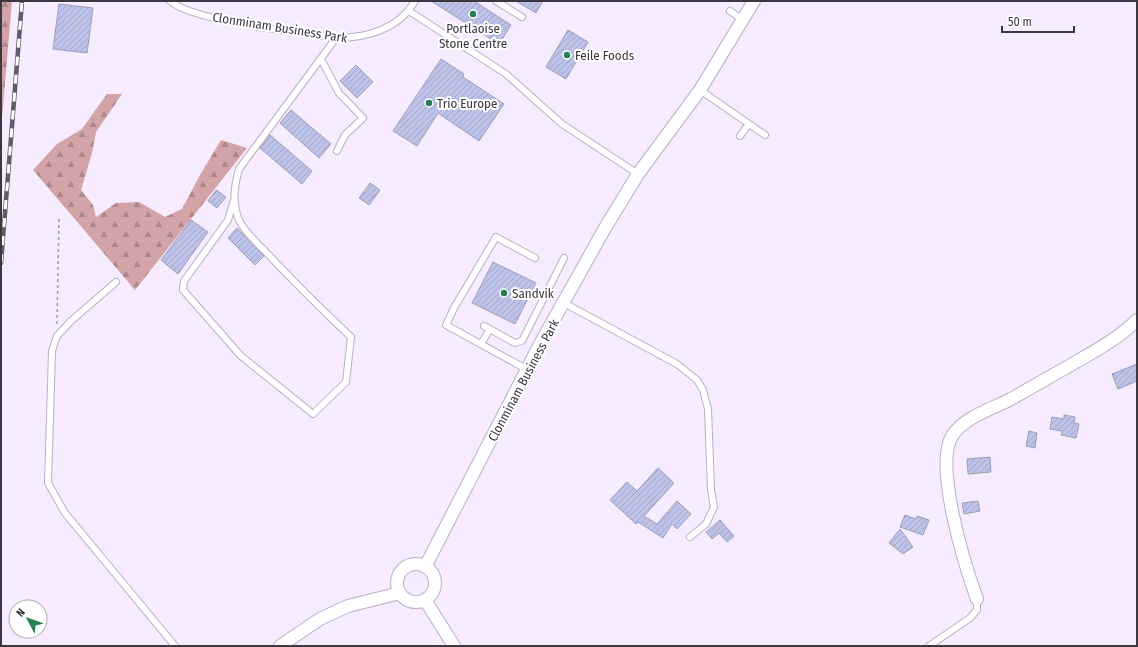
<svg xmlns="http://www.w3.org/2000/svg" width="1138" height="647" font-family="'Fira Sans Condensed',sans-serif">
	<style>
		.forest { fill: url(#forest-firs) }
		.building { fill: url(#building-hatch); stroke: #9c9fb7 }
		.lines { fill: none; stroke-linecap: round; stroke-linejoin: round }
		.lane-casing { stroke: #bbaec5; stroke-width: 8 }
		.street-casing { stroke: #bbaec5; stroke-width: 14 }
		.path { stroke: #a59cac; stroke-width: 1.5; stroke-dasharray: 3 3; stroke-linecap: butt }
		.lane { stroke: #fff; stroke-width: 6 }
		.street { stroke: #fff; stroke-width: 12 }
		.rail-casing { stroke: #625b67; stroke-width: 4.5 }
		.rail { stroke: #fff; stroke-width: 3; stroke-dasharray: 9; stroke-linecap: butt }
		.poi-dot { fill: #277e52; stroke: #fff; stroke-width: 1.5 }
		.labels { text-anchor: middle; stroke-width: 4; stroke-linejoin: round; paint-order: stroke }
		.street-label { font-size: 13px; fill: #3c3741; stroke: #fff }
		.poi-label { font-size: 13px; fill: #3c3741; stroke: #fff; text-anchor: start }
	</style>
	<defs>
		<pattern id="forest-firs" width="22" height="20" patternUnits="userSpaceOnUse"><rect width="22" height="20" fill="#d2a3a7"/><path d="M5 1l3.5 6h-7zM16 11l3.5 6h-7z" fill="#ac868a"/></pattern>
		<pattern id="building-hatch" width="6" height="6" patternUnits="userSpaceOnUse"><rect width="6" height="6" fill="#bdc2e9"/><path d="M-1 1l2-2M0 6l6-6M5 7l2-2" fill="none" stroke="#a3a7c9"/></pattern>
	</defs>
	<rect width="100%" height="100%" fill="#f6ebff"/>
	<path class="forest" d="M1,1h11l-11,128z
		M107,94h15l-26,38 -4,21 -11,37 12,15 3,12 20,-14 23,-1 26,15 17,-8 18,-34 21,-35 26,8 -112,142 -102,-120 24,-26 25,-15z"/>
	<path class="building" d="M431,1h43l37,24 -12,19z
		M516,1h27l-7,12z
		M59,4l34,4 -6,45 -34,-4z
		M568,30l20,12 -22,37 -20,-12z
		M441,59l23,15 -1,3 41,27 -25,37 -41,-28 -21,33 -24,-15z
		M356,65l17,17 -16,16 -17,-17z
		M291,110l40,34 -12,14 -39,-35z
		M270,135l42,36 -10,13 -42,-36z
		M370,183l10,7 -11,15 -10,-7z
		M216,190l10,7 -9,11 -9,-7z
		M191,220l17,12 -30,42 -17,-14z
		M237,228l27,28 -9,9 -27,-27z
		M493,262l43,21 -21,41 -43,-21z
		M1137,364v17l-19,8 -6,-15z
		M1064,415l11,2 -1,6 5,1 -3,14 -15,-3 1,-4 -12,-2 2,-12 12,2z
		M1029,431l8,2 -2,15 -9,-2z
		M990,457l1,15 -23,2 -1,-15z
		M658,468l16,15 -30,33 13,8 20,-23 14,13 -14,15 -5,-5 -9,14 -25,-16 -2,2 -26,-24 17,-18 10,9z
		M978,501l2,10 -16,3 -2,-11z
		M905,515l11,4 1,-3 12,4 -6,15 -23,-8z
		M720,520l14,16 -7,6 -8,-9 -7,6 -6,-7z
		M900,529l13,18 -10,7 -14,-11z"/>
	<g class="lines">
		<g class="lane-casing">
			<path id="lane" d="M170,1c25,21 129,31 166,37 31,0 63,-9 79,-37
				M496,1l26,16
				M409,11l97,63 56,50 76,50
				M730,11l13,9
				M321,59l18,34 24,25 -18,17 -8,16
				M700,90l65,45
				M740,136l9,-12
				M234,200l-6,20 -44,61 -1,9 58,66 72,58 33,-32 5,-45c-30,-28 -58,-56 -86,-86 -9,-9 -21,-20 -26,-31 -7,-17 -5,-33 0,-51l97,-131
				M116,282l-45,39 -14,15 -5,15 -4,132 17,30 110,133
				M564,303l113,61 20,16 6,10 5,19 3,81 3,17 -8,17 -16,13
				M484,326l31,17 7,-2 42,-83
				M481,344l9,-15
				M528,370l-82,-45 8,-17 42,-71 39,21
				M929,646l41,-28 7,-8v-11"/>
		</g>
		<g class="street-casing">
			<path id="street" d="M397 583a19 19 0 1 1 38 0a19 19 0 1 1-38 0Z
				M425,567l114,-221 66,-118 33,-54 62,-84 54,-89
				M977,599c-12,-33 -43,-133 -25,-163 12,-19 40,-27 59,-37 19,-11 39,-22 58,-33 24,-14 49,-27 68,-46
				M425,600l29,46
				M280,646l40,-27 28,-13 52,-13"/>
		</g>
		<path class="path" d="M57,324l2,-108"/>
		<use href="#lane" class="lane"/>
		<use href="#street" class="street"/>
		<g class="rail-casing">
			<path id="rail" d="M1,263l21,-262"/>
		</g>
		<use href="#rail" class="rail"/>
	</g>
	<g class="poi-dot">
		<circle cx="473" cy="14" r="4"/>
		<circle cx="567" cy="55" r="4"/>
		<circle cx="429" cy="103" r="4"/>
		<circle cx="504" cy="293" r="4"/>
	</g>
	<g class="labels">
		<g class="street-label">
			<text transform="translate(280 27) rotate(9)" y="5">Clonminam Business Park</text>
			<text transform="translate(523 380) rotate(-62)" y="5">Clonminam Business Park</text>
		</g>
		<g class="poi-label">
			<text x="473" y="33" text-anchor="middle">Portlaoise<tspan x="473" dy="15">Stone Centre</tspan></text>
			<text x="575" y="60">Feile Foods</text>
			<text x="437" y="108">Trio Europe</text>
			<text x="512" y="298">Sandvik</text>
		</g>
	</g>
	<rect width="1138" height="647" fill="none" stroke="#3c3741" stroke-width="4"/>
	<g transform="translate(28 619) rotate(311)"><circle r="19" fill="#ffffff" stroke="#b1afb3"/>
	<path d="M0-3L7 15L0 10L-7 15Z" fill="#277e52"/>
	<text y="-6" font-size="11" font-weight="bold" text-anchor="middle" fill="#3c3741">N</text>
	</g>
	<path d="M1002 26v6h72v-6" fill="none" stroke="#3c3741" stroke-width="2"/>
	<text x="1008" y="26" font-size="12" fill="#3c3741" stroke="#ffffff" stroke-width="3" paint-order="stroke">50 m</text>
</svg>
